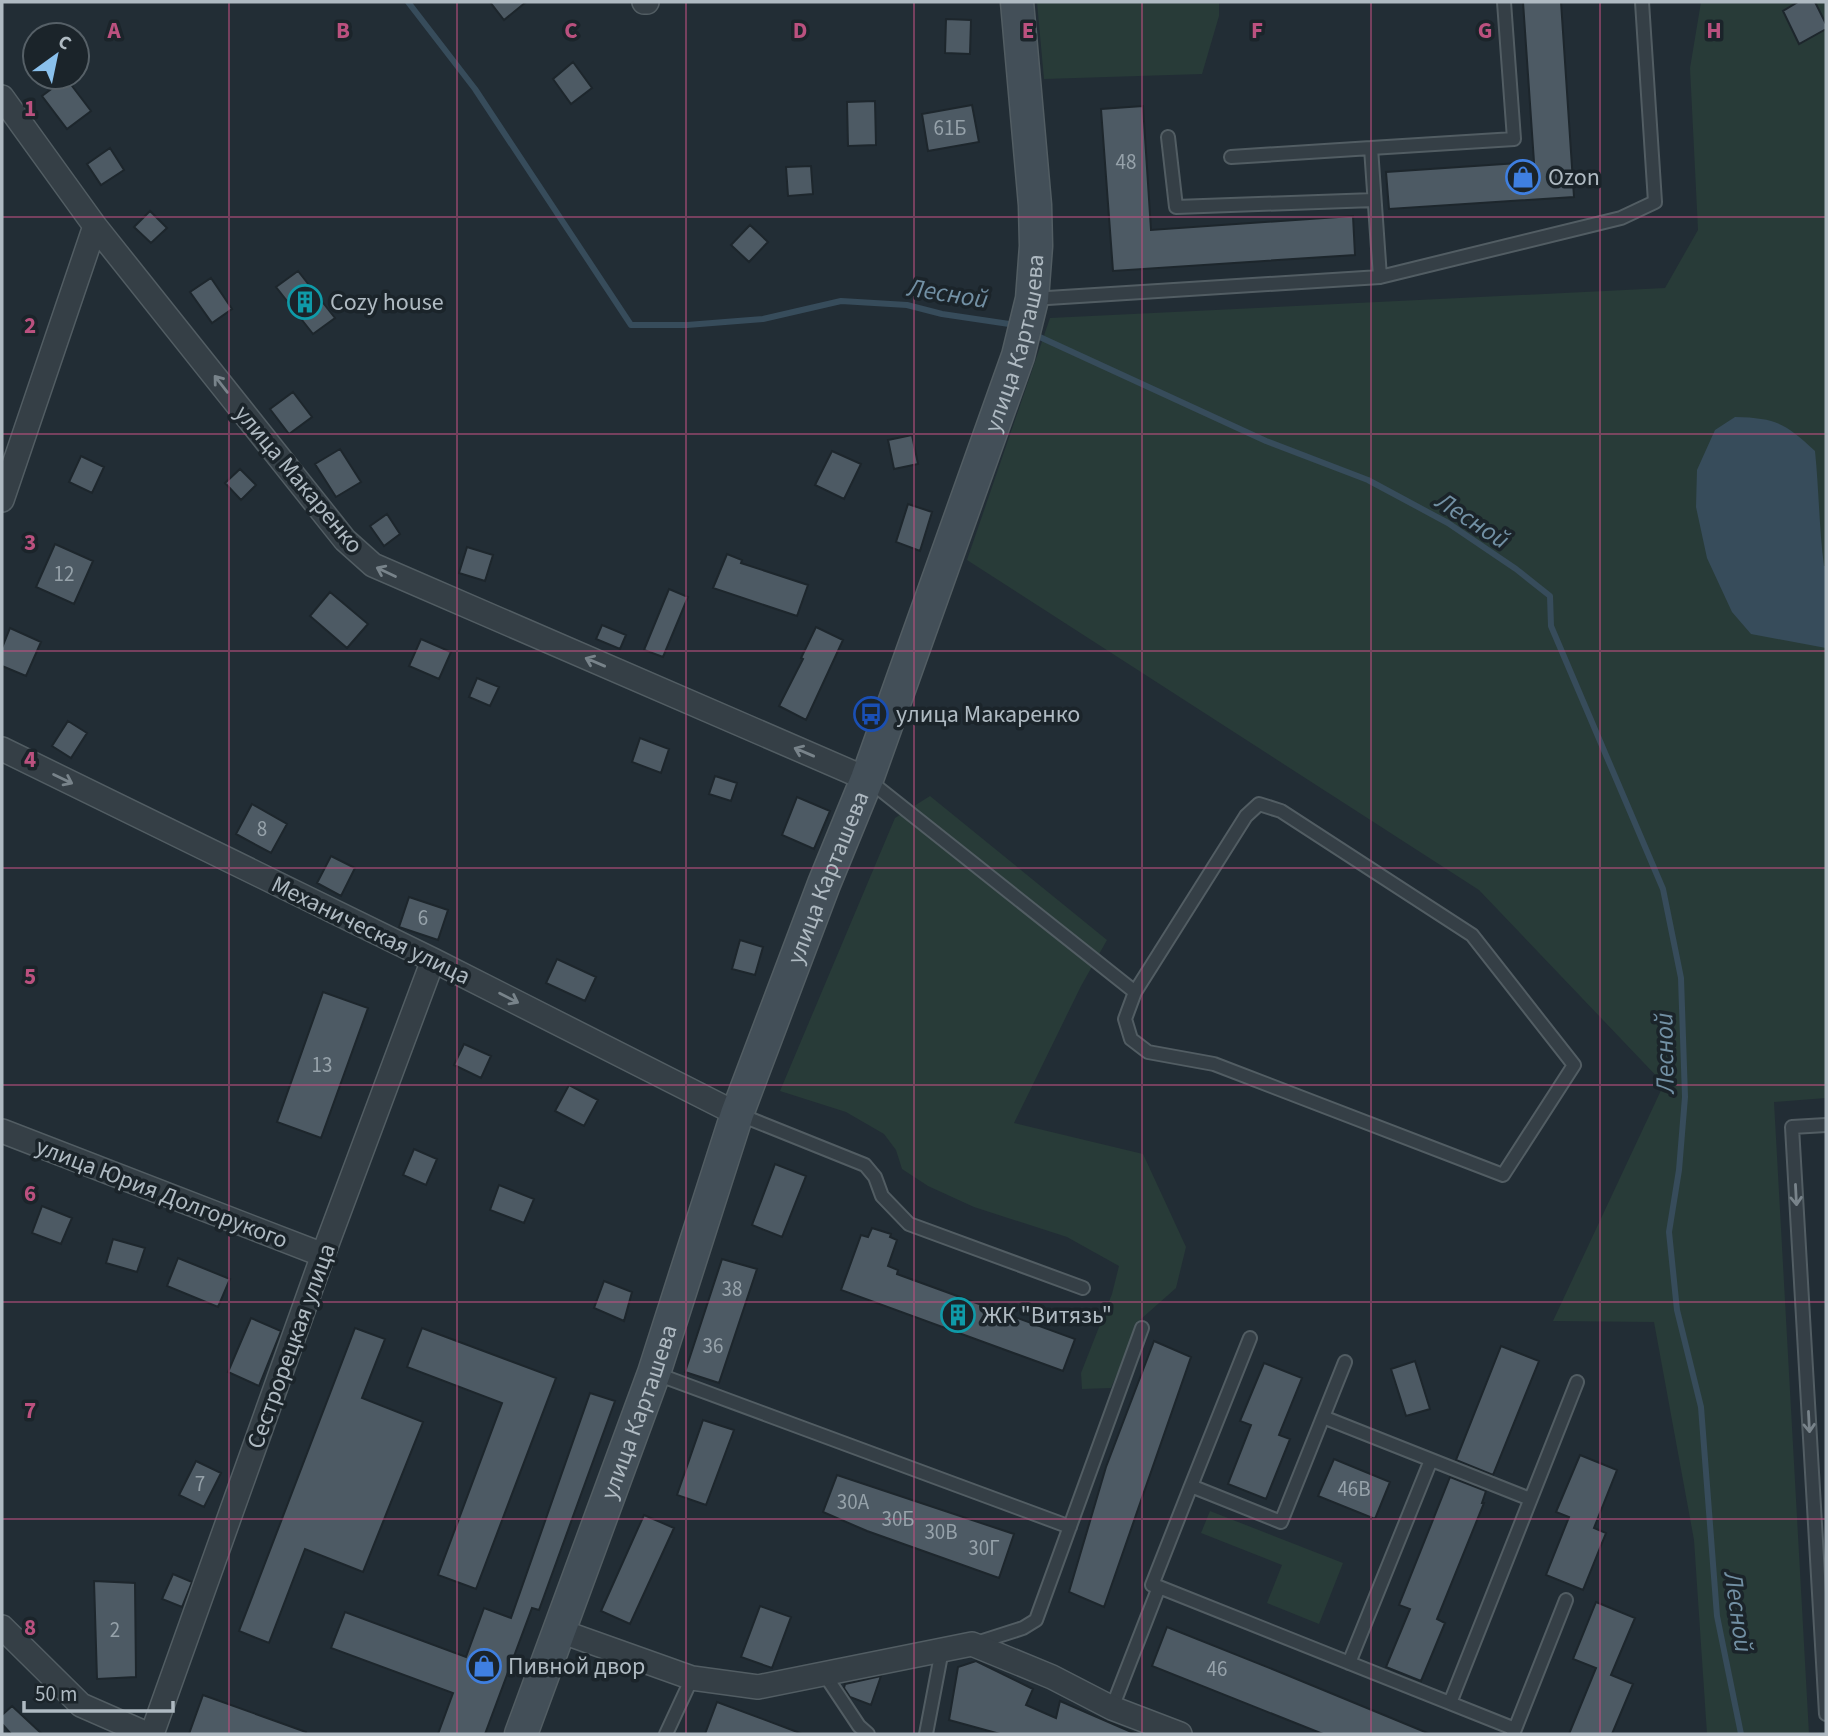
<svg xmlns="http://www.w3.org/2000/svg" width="1828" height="1736" font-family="'Source Sans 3',sans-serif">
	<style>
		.green { fill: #283b38 }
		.water { fill: #374c5b }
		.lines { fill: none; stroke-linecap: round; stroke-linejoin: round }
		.stream { stroke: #374c5b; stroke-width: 6 }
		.building { fill: #4d5a64; stroke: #1d262c; stroke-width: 2 }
		.service-casing { stroke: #525d63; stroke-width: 16 }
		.minor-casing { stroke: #525d63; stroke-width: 26 }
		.secondary-casing { stroke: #525d63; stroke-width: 35 }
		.service { stroke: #353f46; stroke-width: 12 }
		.minor { stroke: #353f46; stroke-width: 23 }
		.secondary { stroke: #434f58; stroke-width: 32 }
		.oneway { stroke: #78838a }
		.grid { fill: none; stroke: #bb517f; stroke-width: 2; stroke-opacity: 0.55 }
		.labels { text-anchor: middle; stroke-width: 7; stroke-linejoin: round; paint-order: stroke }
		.number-label { font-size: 21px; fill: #96a2aa }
		.poi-label { font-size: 24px; fill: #afbac2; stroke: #1b242a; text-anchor: start }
		.street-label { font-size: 24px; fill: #afbac2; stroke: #1b242a }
		.water-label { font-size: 26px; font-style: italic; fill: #7290a4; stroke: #1b242a }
		.grid-label { font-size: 23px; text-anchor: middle; font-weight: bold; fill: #bb517f; stroke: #1b242a; stroke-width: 7; stroke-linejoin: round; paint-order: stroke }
	</style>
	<rect width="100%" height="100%" fill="#222d35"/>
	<path class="green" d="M1037,2h182v14l-17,58 -158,5z
		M1701,2h125v1096l-52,4 35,632h-102l-13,-194 -40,-218 -101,-1 111,-237 -185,-194 -512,-330 83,-242 615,-30 33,-58 -8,-162z
		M930,796l177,144 -26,46 -67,137 129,31 43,93 -10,41 -35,31 -30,69 -29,1 -1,-16 31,-79 7,-28 -52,-29 -93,-30 -46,-21 -26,-17 -6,-19 -12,-16 -38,-22 -66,-21 115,-273z
		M1210,1511l133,52 -24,61 -52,-21 15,-38 -81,-32z"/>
	<path class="water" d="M1735,417c41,1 50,6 80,34 4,39 4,77 9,115h2v82l-75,-14 -19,-22 -25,-54 -11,-51 1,-37 18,-40z"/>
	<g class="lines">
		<path class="stream" d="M408,2l67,87 156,236h56l76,-6 78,-18 66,4 35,9 74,11
			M1031,333l235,108 102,39 80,43 68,46 34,27 1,30 112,263 18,89 4,119 -6,73 -10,62 8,78 24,97 16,209 24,118"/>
	</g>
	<path class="building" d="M490,2h36l-22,18z
		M1523,2h38l13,195 -185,12 -3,-37 148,-10z
		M1798,2h17l11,22v5l-27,15 -16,-33z
		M946,19l25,1 -1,34 -25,-1z
		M573,62l19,26 -21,16 -18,-25z
		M66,78l25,33 -24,18 -25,-33z
		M875,101l1,44 -28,1 -1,-44z
		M972,105l7,37 -51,9 -6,-37z
		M1143,106l8,124 202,-14 2,39 -242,16 -12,-162z
		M110,148l14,22 -23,15 -14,-21z
		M811,166l2,28 -25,2 -2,-29z
		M150,211l17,17 -16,15 -17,-16z
		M750,225l18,17 -19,20 -18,-17z
		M298,271l37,47 -22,16 -37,-47z
		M211,278l21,31 -20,14 -22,-31z
		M293,392l19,25 -23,17 -19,-25z
		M912,435l6,29 -24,5 -6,-29z
		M340,449l21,33 -25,15 -21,-33z
		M832,451l29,13 -17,35 -29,-14z
		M81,456l23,11 -12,26 -23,-11z
		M240,469l16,16 -15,15 -16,-17z
		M908,504l24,8 -12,39 -24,-9z
		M387,514l13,20 -16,12 -14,-20z
		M55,544l38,17 -19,43 -38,-17z
		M467,547l26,8 -8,26 -26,-8z
		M727,554l15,6 -1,3 67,22 -11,31 -84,-28z
		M669,589l19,8 -25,60 -19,-7z
		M330,592l38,32 -21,24 -37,-32z
		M602,625l24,10 -6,14 -24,-10z
		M816,627l27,13 -37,80 -27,-14 24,-47 -2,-1z
		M10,628l31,14 -15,34 -24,-10v-18z
		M421,639l30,13 -12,27 -30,-13z
		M477,678l22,9 -9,19 -21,-9z
		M68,721l19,12 -16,25 -19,-12z
		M640,738l29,11 -8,24 -29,-11z
		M715,776l22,7 -6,18 -22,-7z
		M797,797l33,14 -16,38 -32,-14z
		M252,804l35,20 -16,29 -35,-19z
		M331,856l24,12 -14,28 -24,-13z
		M409,897l39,13 -10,30 -39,-13z
		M740,940l23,7 -8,28 -23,-6z
		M557,959l39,18 -11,24 -39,-18z
		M323,992l45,16 -47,130 -44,-16z
		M464,1044l27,12 -10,22 -27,-13z
		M569,1085l29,15 -14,26 -29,-15z
		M414,1149l23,10 -11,26 -23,-10z
		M775,1164l31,12 -24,61 -30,-12z
		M499,1185l35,14 -10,24 -34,-13z
		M42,1206l30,12 -11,26 -29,-11z
		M872,1228l19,6 -1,3 7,3 -9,26 10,4 -1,4 178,65 -12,32 -222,-81 20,-55 7,2z
		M113,1239l32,9 -8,24 -31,-9z
		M178,1258l52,21 -12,28 -51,-21z
		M722,1259l35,10 -38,114 -34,-11z
		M604,1281l28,11 -8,29 -30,-13z
		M251,1318l30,13 -22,55 -31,-14z
		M355,1328l30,11 -23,59 61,24 -60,150 -58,-23 -36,94 -30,-12z
		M422,1328l134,50 -80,211 -38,-14 64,-172 -95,-36z
		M1154,1341l37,16 -87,250 -35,-15 37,-125z
		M1501,1346l38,15 -46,114 -37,-15z
		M1415,1361l15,48 -24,7 -15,-47z
		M1264,1363l38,15 -23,57 11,4 -24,60 -38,-15 23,-59 -11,-4z
		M590,1393l25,8 -76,209 -7,-2 -47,126h-47l15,-41 -122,-45 14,-36 121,45 18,-49 27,10z
		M703,1420l31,10 -28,75 -29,-10z
		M1580,1455l37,15 -23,58 12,5 -23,57 -37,-15 23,-58 -13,-5z
		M1334,1459l56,23 -15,37 -57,-23z
		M196,1461l25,12 -17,34 -25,-12z
		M837,1475l177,59 -15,44 -132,-47 -44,-19z
		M1450,1477l36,14 -4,12h2l-47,116 8,4 -24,58 -35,-14 24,-58 -11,-4z
		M644,1515l30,13 -44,96 -29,-13z
		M173,1574l19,8 -10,25 -20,-8z
		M94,1581l41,2 1,94 -39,2z
		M1596,1602l39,16 -24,57 22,9 -21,50h-43l27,-66 -23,-9z
		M760,1606l31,11 -19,51 -31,-11z
		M1167,1627l115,46 148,61h-107l-171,-68z
		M976,1661l57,28 -7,16 30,13 4,-17 76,33h-136l-51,-14 9,-53z
		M881,1676l-10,29 -21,-8 -6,-9 1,-4z
		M203,1695l103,37v2h-117z
		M717,1702l83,31 -1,1h-94z
		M12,1706l30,28h-31l-9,-10v-9z"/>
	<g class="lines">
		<g class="service-casing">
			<path id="service" d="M1168,137l8,70 198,-7
				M1231,157l140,-9
				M1380,277l-9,-129 143,-9 -10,-137
				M1032,299l348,-22 241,-59 34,-16 -13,-200
				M867,779l268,213 -10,27 6,20 17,13 66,12 289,111 71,-110 -102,-130 -191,-124 -22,-7 -13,12 -111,176
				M738,1114l127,51 10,12 7,19 27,28 174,64
				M1826,1125l-34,2 34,587
				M654,1373l416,154
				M1323,1417l22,-55
				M1191,1486l59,-148
				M1159,1587l-7,-2 39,-99 90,36 42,-105 207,82
				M973,1644l50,-16 13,-8 106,-292
				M1349,1663l82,-203
				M825,1675l34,51 9,8
				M1450,1703l127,-321
				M1112,1708l47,-121 356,142 -2,5
				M1515,1729l51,-129
				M666,1734l26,-56
				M926,1734l16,-84"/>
		</g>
		<g class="minor-casing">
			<path id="minor" d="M644,2h3
				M2,97l93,129 250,314 28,25 494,214
				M2,500l93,-274
				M2,749l431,211 304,154
				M2,1131l321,124
				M2,1627l79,78 66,29
				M560,1631l132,47 66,9 214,-43 80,33 60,31 68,26
				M152,1734l171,-479 110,-295"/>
		</g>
		<g class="secondary-casing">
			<g id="secondary">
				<path id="s1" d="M521,1734l133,-361 83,-259 87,-230 43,-105 151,-423 14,-57 4,-53 -1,-41 -18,-203"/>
			</g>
		</g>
		<use href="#service" class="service"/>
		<use href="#minor" class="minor"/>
		<use href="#secondary" class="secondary"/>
	</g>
	<defs><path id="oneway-shaft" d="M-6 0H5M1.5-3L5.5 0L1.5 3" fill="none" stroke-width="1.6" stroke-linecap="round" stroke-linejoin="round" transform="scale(1.75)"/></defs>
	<g class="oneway">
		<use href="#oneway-shaft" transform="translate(221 384) rotate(-128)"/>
		<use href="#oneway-shaft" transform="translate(386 572) rotate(-155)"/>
		<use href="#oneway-shaft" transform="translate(595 662) rotate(-157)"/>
		<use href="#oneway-shaft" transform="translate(804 752) rotate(-157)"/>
		<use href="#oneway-shaft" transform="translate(63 779) rotate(26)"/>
		<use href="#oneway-shaft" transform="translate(509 998) rotate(27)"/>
		<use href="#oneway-shaft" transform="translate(1796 1195) rotate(87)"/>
		<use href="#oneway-shaft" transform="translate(1809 1422) rotate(87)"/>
	</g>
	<path class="grid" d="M229,2v1732M457,2v1732M686,2v1732M914,2v1732M1142,2v1732M1371,2v1732M1600,2v1732M2,217h1824M2,434h1824M2,651h1824M2,868h1824M2,1085h1824M2,1302h1824M2,1519h1824"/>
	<defs>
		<g id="shop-ring" transform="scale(1.75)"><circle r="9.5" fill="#1b242a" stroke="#3f7fe0" stroke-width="1.5"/><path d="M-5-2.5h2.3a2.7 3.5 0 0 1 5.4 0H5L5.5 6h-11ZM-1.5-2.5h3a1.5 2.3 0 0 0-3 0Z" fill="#3f7fe0"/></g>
		<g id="building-ring" transform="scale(1.75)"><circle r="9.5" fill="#1b242a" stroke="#0f9aa8" stroke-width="1.5"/><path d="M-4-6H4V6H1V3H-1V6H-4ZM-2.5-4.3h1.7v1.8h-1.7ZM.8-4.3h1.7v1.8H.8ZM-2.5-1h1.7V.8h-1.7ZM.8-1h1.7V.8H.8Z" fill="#0f9aa8"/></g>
		<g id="bus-ring" transform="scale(1.75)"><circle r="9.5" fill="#1b242a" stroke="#1a4fb4" stroke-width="1.5"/><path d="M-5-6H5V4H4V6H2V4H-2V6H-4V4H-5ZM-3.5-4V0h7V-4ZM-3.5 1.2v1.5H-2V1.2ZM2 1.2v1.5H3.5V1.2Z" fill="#1a4fb4"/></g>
	</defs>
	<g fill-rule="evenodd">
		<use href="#shop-ring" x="1523" y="177"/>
		<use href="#building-ring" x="305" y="302"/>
		<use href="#bus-ring" x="871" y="714"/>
		<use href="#building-ring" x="958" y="1315"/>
		<use href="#shop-ring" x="484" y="1666"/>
	</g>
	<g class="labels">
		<g class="number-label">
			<text x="950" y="135">61Б</text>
			<text x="1126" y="169">48</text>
			<text x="64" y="581">12</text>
			<text x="262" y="836">8</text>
			<text x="423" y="925">6</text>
			<text x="322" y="1072">13</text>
			<text x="732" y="1296">38</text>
			<text x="713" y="1353">36</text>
			<text x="200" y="1491">7</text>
			<text x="1354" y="1496">46В</text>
			<text x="853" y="1509">30А</text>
			<text x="898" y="1526">30Б</text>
			<text x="941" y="1539">30В</text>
			<text x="984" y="1555">30Г</text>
			<text x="115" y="1637">2</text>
			<text x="1217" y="1676">46</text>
		</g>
		<g class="poi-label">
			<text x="1548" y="185">Ozon</text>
			<text x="330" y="310">Cozy house</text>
			<text x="896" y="722">улица Макаренко</text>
			<text x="982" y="1323">ЖК "Витязь"</text>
			<text x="508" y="1674">Пивной двор</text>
		</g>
		<g class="street-label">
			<text dy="8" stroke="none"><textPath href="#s1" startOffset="1477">улица Карташева</textPath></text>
			<text transform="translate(299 479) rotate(50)" y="8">улица Макаренко</text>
			<text dy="8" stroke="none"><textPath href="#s1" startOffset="910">улица Карташева</textPath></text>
			<text transform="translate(371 930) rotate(26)" y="8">Механическая улица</text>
			<text transform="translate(162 1193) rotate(21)" y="8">улица Юрия Долгорукого</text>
			<text transform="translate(291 1346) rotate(-70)" y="8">Сестрорецкая улица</text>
			<text dy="8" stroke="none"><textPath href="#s1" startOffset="343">улица Карташева</textPath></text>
		</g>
		<g class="water-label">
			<text transform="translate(948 293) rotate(9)" y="9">Лесной</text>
			<text transform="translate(1473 520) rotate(33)" y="9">Лесной</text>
			<text transform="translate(1664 1053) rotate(-91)" y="9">Лесной</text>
			<text transform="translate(1739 1612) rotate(82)" y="9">Лесной</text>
		</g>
	</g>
	<g class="grid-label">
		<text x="114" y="38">A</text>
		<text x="343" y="38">B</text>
		<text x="571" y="38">C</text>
		<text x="800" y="38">D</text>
		<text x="1028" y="38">E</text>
		<text x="1257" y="38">F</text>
		<text x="1485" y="38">G</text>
		<text x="1714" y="38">H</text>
		<text x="30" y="116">1</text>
		<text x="30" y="333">2</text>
		<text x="30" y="550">3</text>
		<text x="30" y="767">4</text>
		<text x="30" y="984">5</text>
		<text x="30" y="1201">6</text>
		<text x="30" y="1418">7</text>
		<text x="30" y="1635">8</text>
	</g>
	<rect width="1828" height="1736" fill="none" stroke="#afbac2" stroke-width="7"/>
	<g transform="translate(56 56) rotate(33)"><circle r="33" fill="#1b242a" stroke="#566067" stroke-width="2"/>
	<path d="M0-5L12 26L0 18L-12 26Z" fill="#8ac1ed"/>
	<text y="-10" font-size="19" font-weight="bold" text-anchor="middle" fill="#afbac2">С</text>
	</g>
	<path d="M24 1701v10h149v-10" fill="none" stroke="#afbac2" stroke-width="3.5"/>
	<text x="35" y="1701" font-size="21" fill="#afbac2" stroke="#1b242a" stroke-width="5" paint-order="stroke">50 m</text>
</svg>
